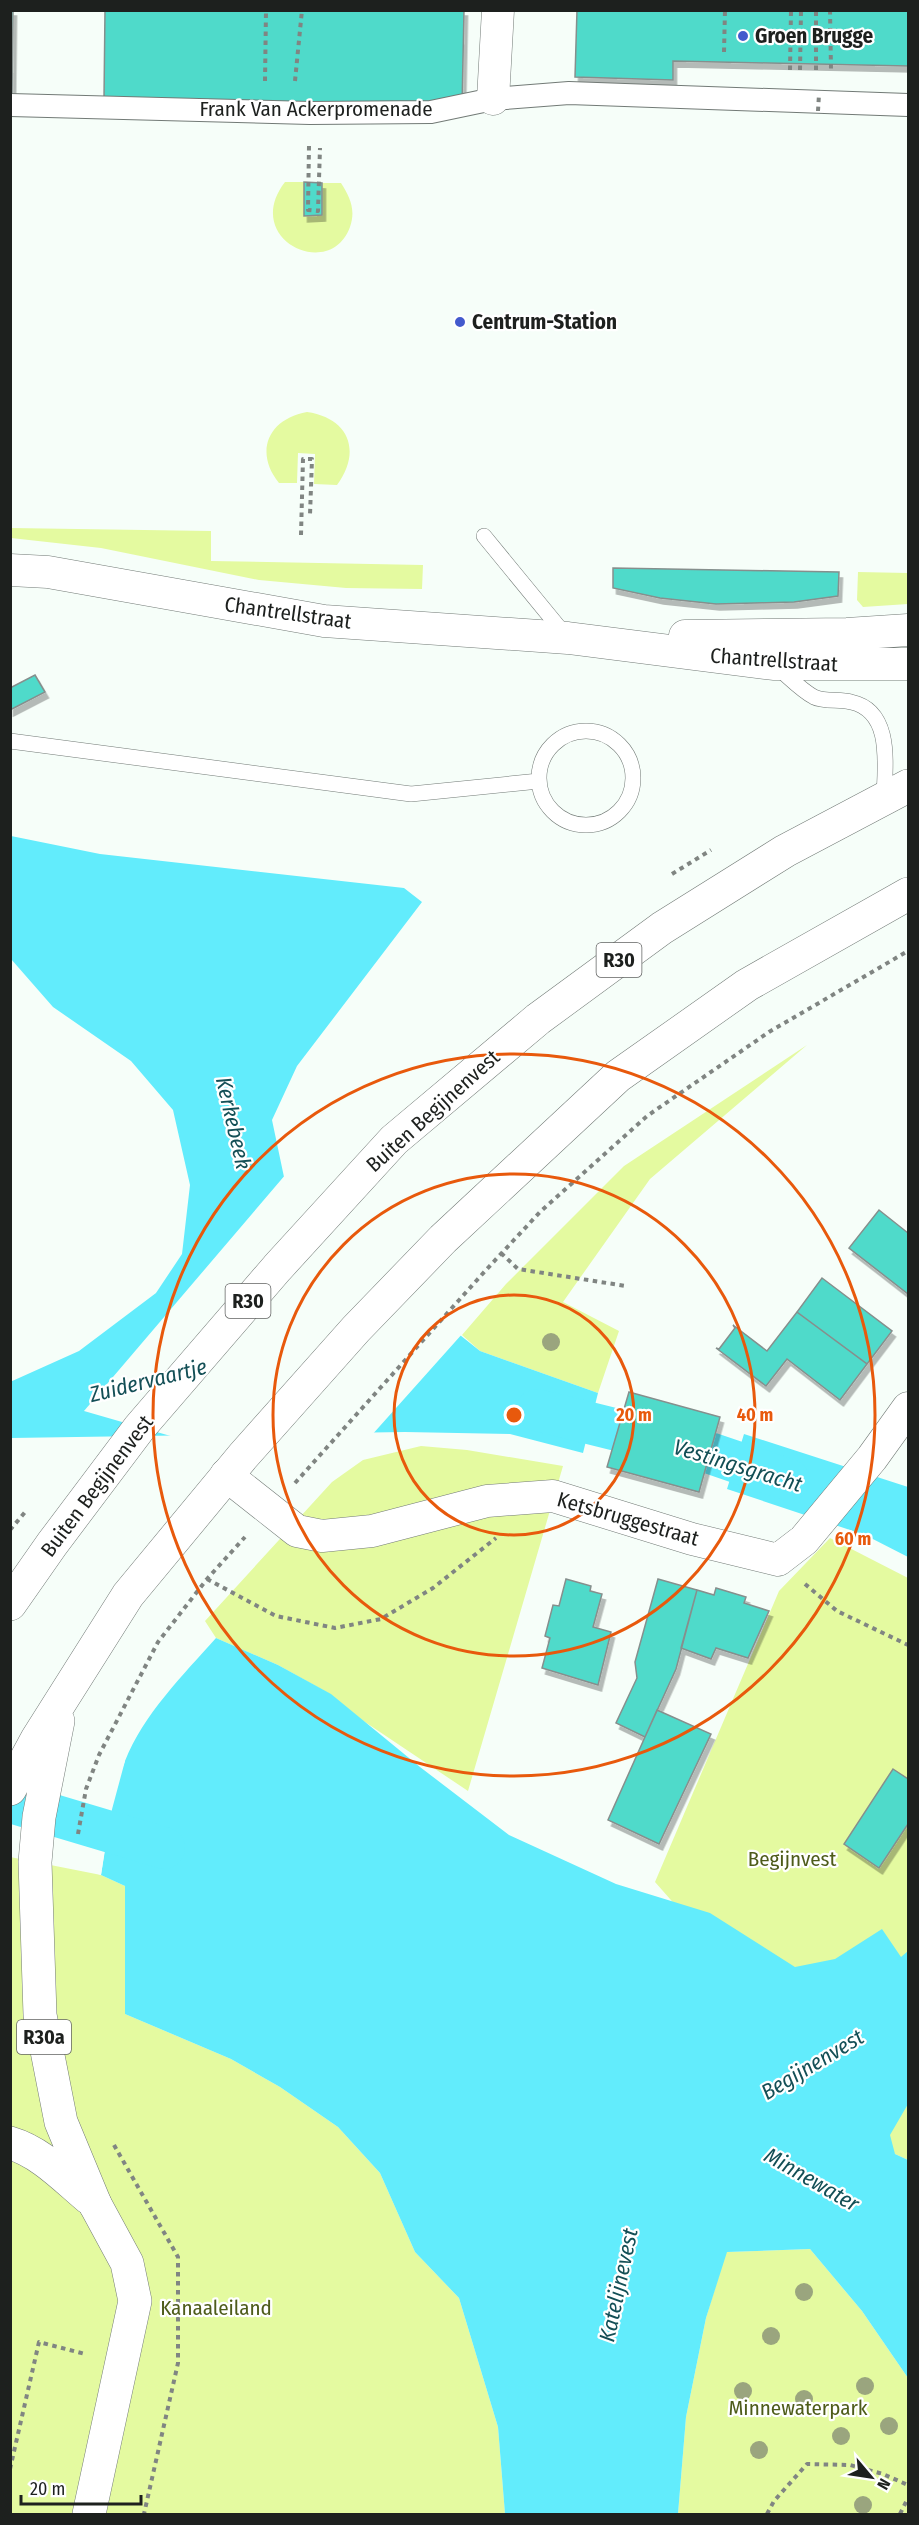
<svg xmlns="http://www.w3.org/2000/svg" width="919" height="2525" font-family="'Fira Sans Condensed',sans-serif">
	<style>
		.green { fill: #e4faa0 }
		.water { fill: #62ecfc }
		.pier { fill: #f6fef9 }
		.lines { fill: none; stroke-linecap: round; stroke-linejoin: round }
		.canal { stroke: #62ecfc; stroke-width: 42 }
		.building { fill: #50daca; stroke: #868f8d; stroke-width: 1.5; filter: url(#shadow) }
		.service-casing { stroke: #727a76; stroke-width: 16 }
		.pedestrian-casing { stroke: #727a76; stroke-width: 24 }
		.minor-casing { stroke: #727a76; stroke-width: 33 }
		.tertiary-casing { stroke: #727a76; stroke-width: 34 }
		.primary-casing { stroke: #727a76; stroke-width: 34 }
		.path { stroke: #808582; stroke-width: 4; stroke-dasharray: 4.5 4.5; stroke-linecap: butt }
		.service { stroke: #fff; stroke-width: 15 }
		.pedestrian { stroke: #fff; stroke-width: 22 }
		.minor { stroke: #fff; stroke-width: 32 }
		.tertiary { stroke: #fff; stroke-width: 33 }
		.primary { stroke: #fff; stroke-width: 33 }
		.path-bridge { stroke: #808582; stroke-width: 4; stroke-dasharray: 4.5 4.5; stroke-linecap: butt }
		.tree { fill: #9aa57e }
		.ring { fill: none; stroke: #e8590c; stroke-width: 3 }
		.poi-dot { fill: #435acd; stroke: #fff; stroke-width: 2 }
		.labels { text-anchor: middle; stroke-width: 4.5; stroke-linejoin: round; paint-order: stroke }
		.shield { fill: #fff; stroke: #616362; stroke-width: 1.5 }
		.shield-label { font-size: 20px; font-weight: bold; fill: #1d201e }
		.poi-label { font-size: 21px; font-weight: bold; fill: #1d201e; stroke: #fff; text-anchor: start }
		.street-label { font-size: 21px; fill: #1d201e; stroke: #fff }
		.park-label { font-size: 21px; fill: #4e5c1a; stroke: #fff }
		.water-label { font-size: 22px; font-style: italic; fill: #134f56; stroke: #fff }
		.centre { fill: #e8590c; stroke: #fff; stroke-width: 3 }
		.ring-label { font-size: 18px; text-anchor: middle; font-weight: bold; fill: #e8590c; stroke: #fff; stroke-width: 4.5; stroke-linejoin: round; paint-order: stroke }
	</style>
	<defs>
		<filter id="shadow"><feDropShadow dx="3.5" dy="6" stdDeviation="0" flood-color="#0004"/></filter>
	</defs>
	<rect width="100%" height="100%" fill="#f6fef9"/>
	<path class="green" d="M285,182h19l1,34 17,-1v-32h19c9,14 15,27 9,44 -20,55 -109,12 -65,-45z
		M307,412c42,6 55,39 30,73l-23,-1 1,-30 -17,-1 -1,30h-18c-25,-31 -11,-64 28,-71z
		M11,528l200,3v30l212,4 -1,24 -76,-1 -87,-8 -158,-32 -90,-10z
		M858,572l50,1v31l-45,3 -6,-7z
		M807,1045l-157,134 -87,123 56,29 -21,62 -118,-42 -18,-16 44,-51 118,-118z
		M421,1446l46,4 96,16 -95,325 -106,-71 -32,-26 -52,-29 -62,-27 -11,-17 127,-139 31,-22z
		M830,1538l78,40v582l-13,-6 -240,-272 124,-291z
		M10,1857l91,18 24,11v128l106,45 49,28 58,40 42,46 35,79 44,46 39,129 7,87h-494z
		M810,2249l52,62 46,67v136h-230l8,-97 20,-99 20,-66z"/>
	<path class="water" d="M11,836l89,18 304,34 18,14 -125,164 -25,54 12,57 72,75 124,99 118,42 -15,60 -73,-19 -105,-2 -394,6 -1,-56 69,-31 77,-58 26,-39 8,-69 -17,-75 -42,-49 -78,-54 -42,-48z
		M744,1434l164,53v70l-43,-22 -138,-46z
		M216,1638l62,27 53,29 89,73 89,68 107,49 94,29 85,54 40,-8 47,-30 19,28 7,-6v153l-18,31 5,19 13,6v218l-46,-67 -52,-62 -83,3 -21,66 -20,99 -8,97h-173l-7,-87 -39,-129 -44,-46 -35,-79 -42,-46 -58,-40 -49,-28 -106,-45v-128l-24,-11c6,-38 10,-78 24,-114 18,-46 58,-86 91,-123z"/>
	<path class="pier" d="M286,1174l72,75 105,84 -92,103 -190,3 -97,-28z
		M122,1760l3,1 -14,52 -10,62 -3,-1 10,-61z"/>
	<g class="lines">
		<path class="canal" d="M537,1410l173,43 79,27
			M10,1802l154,46"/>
	</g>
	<path class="building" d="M10,10h3l-1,87h-2z
		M105,10h359l-2,96 -358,-7z
		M577,10h331v56l-235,-5v19l-98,-3z
		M304,182l18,1v32l-18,1z
		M613,568l226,4 -1,24 -44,6 -78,2 -56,-6 -47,-10z
		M35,675l10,17 -35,18v-22z
		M879,1210l29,23v61l-59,-46z
		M822,1278l70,53 -25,33 -70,-52z
		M797,1312l70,52 -27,36 -53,-41 -21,27 -50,-38 3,1 16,-21 -2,-3 34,26z
		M629,1392l91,25 -21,75 -92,-25z
		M566,1579l25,7 -1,5 12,3 -9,33 18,5 -13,53 -56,-17 8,-30 -5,-2 8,-31 6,1z
		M658,1579l39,11 -21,79 -31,68 -29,-14 21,-45 -2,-16z
		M716,1588l30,9 -2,6 25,8 -21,47 -32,-10 -5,11 -30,-11 16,-58 17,5z
		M657,1710l54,24 -52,110 -51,-24z
		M893,1769l15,10v45l-29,44 -35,-24z"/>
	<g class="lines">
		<g class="service-casing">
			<path id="service" d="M484,536l82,100
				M778,668c11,9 23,22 36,29 10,5 26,2 37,5 42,9 34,63 33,96
				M539 778a47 47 0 1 1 94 0a47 47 0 1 1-94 0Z
				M10,741l401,53 128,-13"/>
		</g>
		<g class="pedestrian-casing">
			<path id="pedestrian" d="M10,105l300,8 121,-1 62,-13 76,-6 339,12"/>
		</g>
		<g class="minor-casing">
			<path id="minor" d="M493,99l5,-89
				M10,570l38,2 276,49 244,17 205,26h135
				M685,636l162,-2 61,-4
				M226,1475l71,56 25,5 50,-5 115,-30 66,-5 139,43 86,21 26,-20 68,-82 36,-50"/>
		</g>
		<g class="tertiary-casing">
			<path id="tertiary" d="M89,2514l46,-213 -8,-38 -32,-59"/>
		</g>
		<g class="primary-casing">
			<path id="primary" d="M10,1604l42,-60 88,-117 137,-159 117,-128 144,-121 124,-91 123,-77 123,-65
				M58,1721l-19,96 -4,45 5,153 21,107 34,82
				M10,1789l27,-50 91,-144 115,-139 113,-127 87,-90 175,-163 129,-91 161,-91
				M10,2143c31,9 55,35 79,55"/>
		</g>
		<path class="path" d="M830,10l1,60
			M724,52l1,-42
			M790,70l1,-60
			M800,70l1,-60
			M816,70v-60
			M265,81l1,-71
			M295,81l7,-71
			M309,146l-1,64 10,1 2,-63
			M301,535l2,-76h9l-2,56
			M672,874l39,-24
			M501,1253l17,16 108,17
			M295,1483l191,-213 54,-58 107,-96 122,-84 139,-81
			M10,1530l16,-19
			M207,1579l69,37 59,12 46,-9 52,-31 63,-50
			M805,1584l32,27 71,34
			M78,1834l8,-45 13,-34 59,-113 49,-63 38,-42
			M114,2145l64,112v106l-34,151
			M10,2469l29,-127 46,12
			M767,2514l7,-13 33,-37 43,1 33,9 25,11
			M900,2514l8,-16"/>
		<use href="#service" class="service"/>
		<use href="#pedestrian" class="pedestrian"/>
		<use href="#minor" class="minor"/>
		<use href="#tertiary" class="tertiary"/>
		<use href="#primary" class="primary"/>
		<path class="path-bridge" d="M818,111l1,-17"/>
	</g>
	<g class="tree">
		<circle cx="551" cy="1342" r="9"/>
		<circle cx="804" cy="2292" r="9"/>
		<circle cx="771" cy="2336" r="9"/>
		<circle cx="865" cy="2386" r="9"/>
		<circle cx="743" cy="2391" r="9"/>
		<circle cx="804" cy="2399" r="9"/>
		<circle cx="889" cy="2426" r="9"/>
		<circle cx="841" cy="2436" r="9"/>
		<circle cx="759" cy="2450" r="9"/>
		<circle cx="863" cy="2505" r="9"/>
	</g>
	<g class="ring">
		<circle cx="514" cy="1415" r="120"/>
		<circle cx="514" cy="1415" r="241"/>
		<circle cx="514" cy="1415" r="361"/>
	</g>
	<g class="poi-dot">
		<circle cx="743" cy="36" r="6"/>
		<circle cx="460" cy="322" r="6"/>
	</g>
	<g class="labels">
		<g class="shield">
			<rect x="596.5" y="943" width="45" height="34" rx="4.5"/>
			<rect x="225.5" y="1284" width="45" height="34" rx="4.5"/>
			<rect x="17" y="2020" width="54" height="34" rx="4.5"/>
		</g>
		<g class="shield-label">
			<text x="619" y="967">R30</text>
			<text x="248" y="1308">R30</text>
			<text x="44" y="2044">R30a</text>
		</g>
		<g class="poi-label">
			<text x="755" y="43">Groen Brugge</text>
			<text x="472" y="329">Centrum-Station</text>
		</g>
		<g class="street-label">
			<text x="316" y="116">Frank Van Ackerpromenade</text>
			<text transform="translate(288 613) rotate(8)" y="7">Chantrellstraat</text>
			<text transform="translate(774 660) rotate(4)" y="7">Chantrellstraat</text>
			<text transform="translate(433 1111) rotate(-42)" y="7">Buiten Begijnenvest</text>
			<text transform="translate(97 1486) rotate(-53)" y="7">Buiten Begijnenvest</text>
			<text transform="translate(628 1519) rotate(16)" y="7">Ketsbruggestraat</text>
		</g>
		<g class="park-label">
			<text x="792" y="1866">Begijnvest</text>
			<text x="216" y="2315">Kanaaleiland</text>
			<text x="798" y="2415">Minnewaterpark</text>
		</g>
		<g class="water-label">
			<text transform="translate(234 1123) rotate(77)" y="8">Kerkebeek</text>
			<text transform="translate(148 1380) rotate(-14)" y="8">Zuidervaartje</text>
			<text transform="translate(738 1465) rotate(17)" y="8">Vestingsgracht</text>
			<text transform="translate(812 2064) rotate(-31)" y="8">Begijnenvest</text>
			<text transform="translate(812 2179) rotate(30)" y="8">Minnewater</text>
			<text transform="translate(618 2285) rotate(-78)" y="8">Katelijnevest</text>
		</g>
	</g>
	<circle cx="514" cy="1415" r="9" class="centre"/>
	<g class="ring-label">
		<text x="634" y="1421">20 m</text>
		<text x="755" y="1421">40 m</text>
		<text x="853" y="1545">60 m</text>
	</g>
	<rect width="919" height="2525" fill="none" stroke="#1d201e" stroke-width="24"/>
	<g transform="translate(871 2477) rotate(119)" stroke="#ffffff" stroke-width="4.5" paint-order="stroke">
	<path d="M0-4.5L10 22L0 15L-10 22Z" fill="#1d201e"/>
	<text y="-9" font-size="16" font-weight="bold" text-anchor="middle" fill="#1d201e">N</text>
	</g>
	<path d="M21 2495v9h120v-9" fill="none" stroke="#1d201e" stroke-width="3"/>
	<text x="30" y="2495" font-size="18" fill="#1d201e" stroke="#ffffff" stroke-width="4.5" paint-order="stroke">20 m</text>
</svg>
